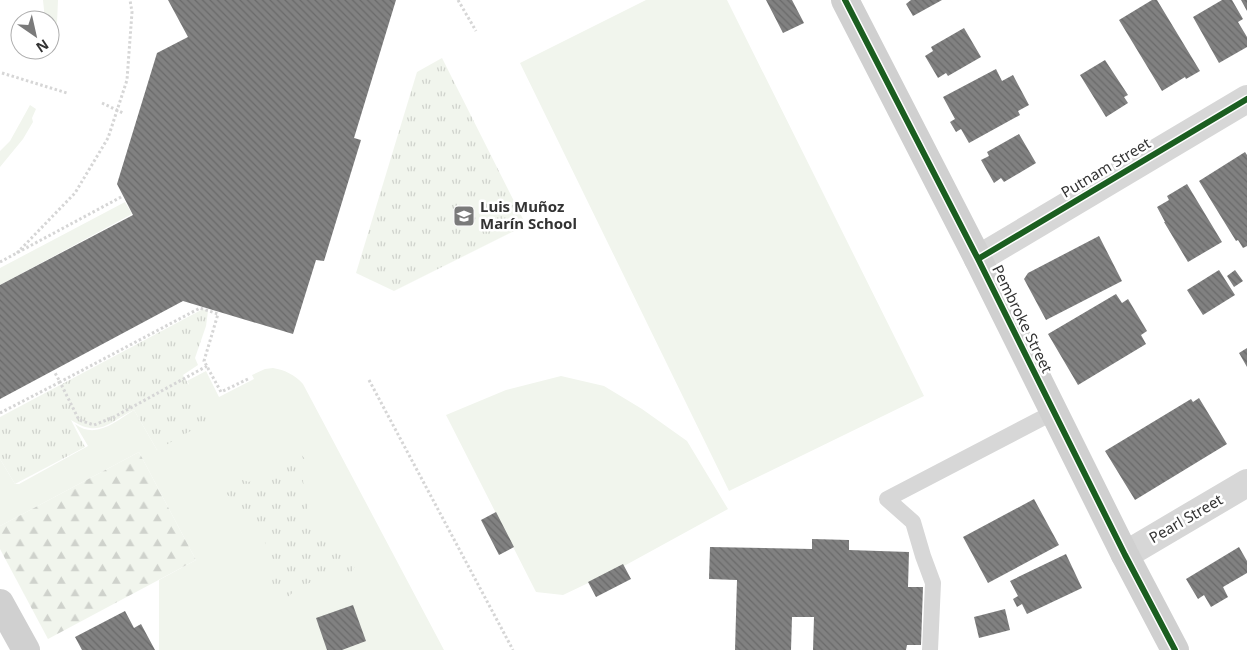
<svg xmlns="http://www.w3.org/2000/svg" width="1247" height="650" font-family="'Noto Sans',sans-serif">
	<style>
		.grass { fill: #f1f5ed }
		.forest { fill: url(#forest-firs) }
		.park { fill: url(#park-tufts) }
		.building { fill: url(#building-back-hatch) }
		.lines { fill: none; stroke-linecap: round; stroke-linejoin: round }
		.path { stroke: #d6d6d6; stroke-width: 3; stroke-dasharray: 2.5 2.5; stroke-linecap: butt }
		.lane { stroke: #d7d7d7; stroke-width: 16 }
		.street { stroke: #d7d7d7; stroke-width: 28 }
		.secondary { stroke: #d0d0d0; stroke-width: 28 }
		.cycleway-casing { stroke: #fff; stroke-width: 9 }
		.cycleway { stroke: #1b5e20; stroke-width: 6 }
		.labels { text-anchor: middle; stroke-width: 5; stroke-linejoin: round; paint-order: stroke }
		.street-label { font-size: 15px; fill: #333; stroke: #fff }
		.poi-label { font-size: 15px; font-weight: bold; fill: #333; stroke: #fff; text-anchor: start }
	</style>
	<defs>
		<pattern id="forest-firs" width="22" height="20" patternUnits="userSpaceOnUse" patternTransform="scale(1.25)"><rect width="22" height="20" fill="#f1f5ed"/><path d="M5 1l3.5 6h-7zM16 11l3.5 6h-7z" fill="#cfd2cc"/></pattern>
		<pattern id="park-tufts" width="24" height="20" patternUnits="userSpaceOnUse" patternTransform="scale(1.25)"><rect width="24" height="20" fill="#f1f5ed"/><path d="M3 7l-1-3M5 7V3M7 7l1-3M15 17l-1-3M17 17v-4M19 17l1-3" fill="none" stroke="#cfd2cc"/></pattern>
		<pattern id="building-back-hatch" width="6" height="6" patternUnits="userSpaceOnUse" patternTransform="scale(1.25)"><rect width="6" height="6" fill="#818181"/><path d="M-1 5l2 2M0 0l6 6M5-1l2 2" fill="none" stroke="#6a6a6a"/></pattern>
	</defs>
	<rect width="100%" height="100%" fill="#fff"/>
	<path class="grass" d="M43,0h15l-2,46 -6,-1v-25h-5z
		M646,0h81l197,396 -195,95 -209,-428z
		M30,105l6,4 -4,9 1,4 -10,17 -23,28v-16l10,-10z
		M125,202l7,12 -132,71v-17z
		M273,368c12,2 22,7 30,16l141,266h-285v-70l37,-20 -57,-108 -139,74v-67l15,25h4l69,-38 -13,-22c21,16 41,-3 59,-14l23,40 32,-66 -2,-3 19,-10 13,26 35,-18 -2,-4 13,-6z
		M561,376l43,10 38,23 45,32 41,68 -104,57 -61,29 -27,-3 -90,-177 60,-25z"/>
	<path class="forest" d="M139,452l57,108 -148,79 -48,-90v-23z"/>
	<path class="park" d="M442,58l84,167 -132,66 -38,-18 61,-201z
		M203,309l5,2 -2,15 -11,32 3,7 -15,10 27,45 -53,30 -23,-40c-26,13 -35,28 -63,10l14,27 -70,37 -15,-25v-42z
		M299,452l6,7 -3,16 7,42 20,27 26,22 -4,8 -14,-2 -12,2 -13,8 -13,5 -19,17 -8,-3c0,-12 1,-26 -1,-38 -6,-33 -25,-52 -49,-73l5,-9 12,-2 10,3 23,-12 7,-1 6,-9z"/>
	<path class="building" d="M168,0h228l-42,138 7,2 -37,121 -8,-1 -23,74 -110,-33 -183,98v-114l133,-70 -16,-31 40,-131 31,-16z
		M766,0h26l12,23 -21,10z
		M911,0h31l-29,16 -7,-12z
		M1152,0h5l43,71 -14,8 -1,-2 -23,14 -43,-71z
		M1222,0h10l11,19 -5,3 9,15v10l-28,16 -26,-46z
		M1241,0h6v11z
		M964,28l17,29 -33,19 -2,-3 -8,5 -13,-22 8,-5 -2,-4z
		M1105,60l23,35 -4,2 4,6 -22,14 -26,-42z
		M996,69l6,12 11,-6 16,30 -11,6 2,4 -51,28 -8,-14 -5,3 -6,-10 5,-3 -12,-22z
		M1019,134l17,29 -32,19 -3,-4 -7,5 -13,-23 8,-4 -2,-4z
		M1245,152l2,3v91l-4,2 -5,-8 -2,1 -37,-60z
		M1187,184l35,58 -34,20 -24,-40h1l-8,-15 12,-7 -2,-4z
		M1099,236l23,45 -76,39 -22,-41 4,-6z
		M1219,270l16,25 -32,20 -16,-25z
		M1235,270l8,11 -9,6 -7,-11z
		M1116,294l6,9 6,-4 19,32 -6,4 5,9 -68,41 -30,-51z
		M1247,348v19l-8,-14z
		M1199,398l28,46 -92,56 -30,-49 86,-52 2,3z
		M1034,499l25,46 -71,38 -25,-46z
		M496,512l18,35 -15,8 -18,-35z
		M812,539l37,1v10l60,2 -1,35h15l-2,58h-14l-1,5h-93l1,-33h-22l-1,33h-56l2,-70 -28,-1 1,-32 102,2z
		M1239,547l8,14v12l-24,14 5,10 -17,10 -7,-12 -6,4 -12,-20z
		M1066,554l16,34 -55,26 -5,-10 -5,3 -4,-8 5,-3 -8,-15z
		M623,564l8,15 -35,18 -8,-15z
		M353,605l13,36 -24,9h-15l-11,-32z
		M1005,609l5,21 -31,8 -5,-21z
		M125,611l9,17 7,-4 14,26h-73l-7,-13z"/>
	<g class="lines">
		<path class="path" d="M458,0l18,31
			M2,73l65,20
			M102,103l21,10
			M17,253l58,-60 33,-55 19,-58 5,-68 -2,-12
			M0,262l123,-66
			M207,366l-93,51 -20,8 -15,-5 -19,-38 140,-74 18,6 -14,47 17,31 29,-14
			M369,380l144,270
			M0,413l60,-31 -6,-11"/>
		<path class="lane" d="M930,650l3,-67 -10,-27 -10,-34 -26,-23 167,-87"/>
		<path class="street" d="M978,259l269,-160
			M1125,555l122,-72"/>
		<path class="secondary" d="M845,0l133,259 147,296 50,95
			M0,603l26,47"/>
		<g class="cycleway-casing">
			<path id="cycleway" d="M845,0l133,259 147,296 50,95
				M978,259l269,-160"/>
		</g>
		<use href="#cycleway" class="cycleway"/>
	</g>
	<defs>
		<g id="school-square" transform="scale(1.125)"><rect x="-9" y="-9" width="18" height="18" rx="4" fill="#7a7a7a" stroke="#fff"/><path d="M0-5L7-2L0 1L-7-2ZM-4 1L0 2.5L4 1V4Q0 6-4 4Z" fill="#fff"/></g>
	</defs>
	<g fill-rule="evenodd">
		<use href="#school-square" x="464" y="216"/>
	</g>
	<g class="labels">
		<g class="street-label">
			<text transform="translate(1106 168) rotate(-31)" y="5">Putnam Street</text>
			<text transform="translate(1022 319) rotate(64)" y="5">Pembroke Street</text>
			<text transform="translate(1186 519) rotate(-30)" y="5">Pearl Street</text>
		</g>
		<g class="poi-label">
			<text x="480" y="212">Luis Muñoz<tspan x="480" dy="17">Marín School</tspan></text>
		</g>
	</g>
	<g transform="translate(35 35) rotate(146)"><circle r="24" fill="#ffffff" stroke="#adadad"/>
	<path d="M0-4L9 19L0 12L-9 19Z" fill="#7a7a7a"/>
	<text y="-8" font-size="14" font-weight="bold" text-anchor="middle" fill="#333333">N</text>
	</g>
</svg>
